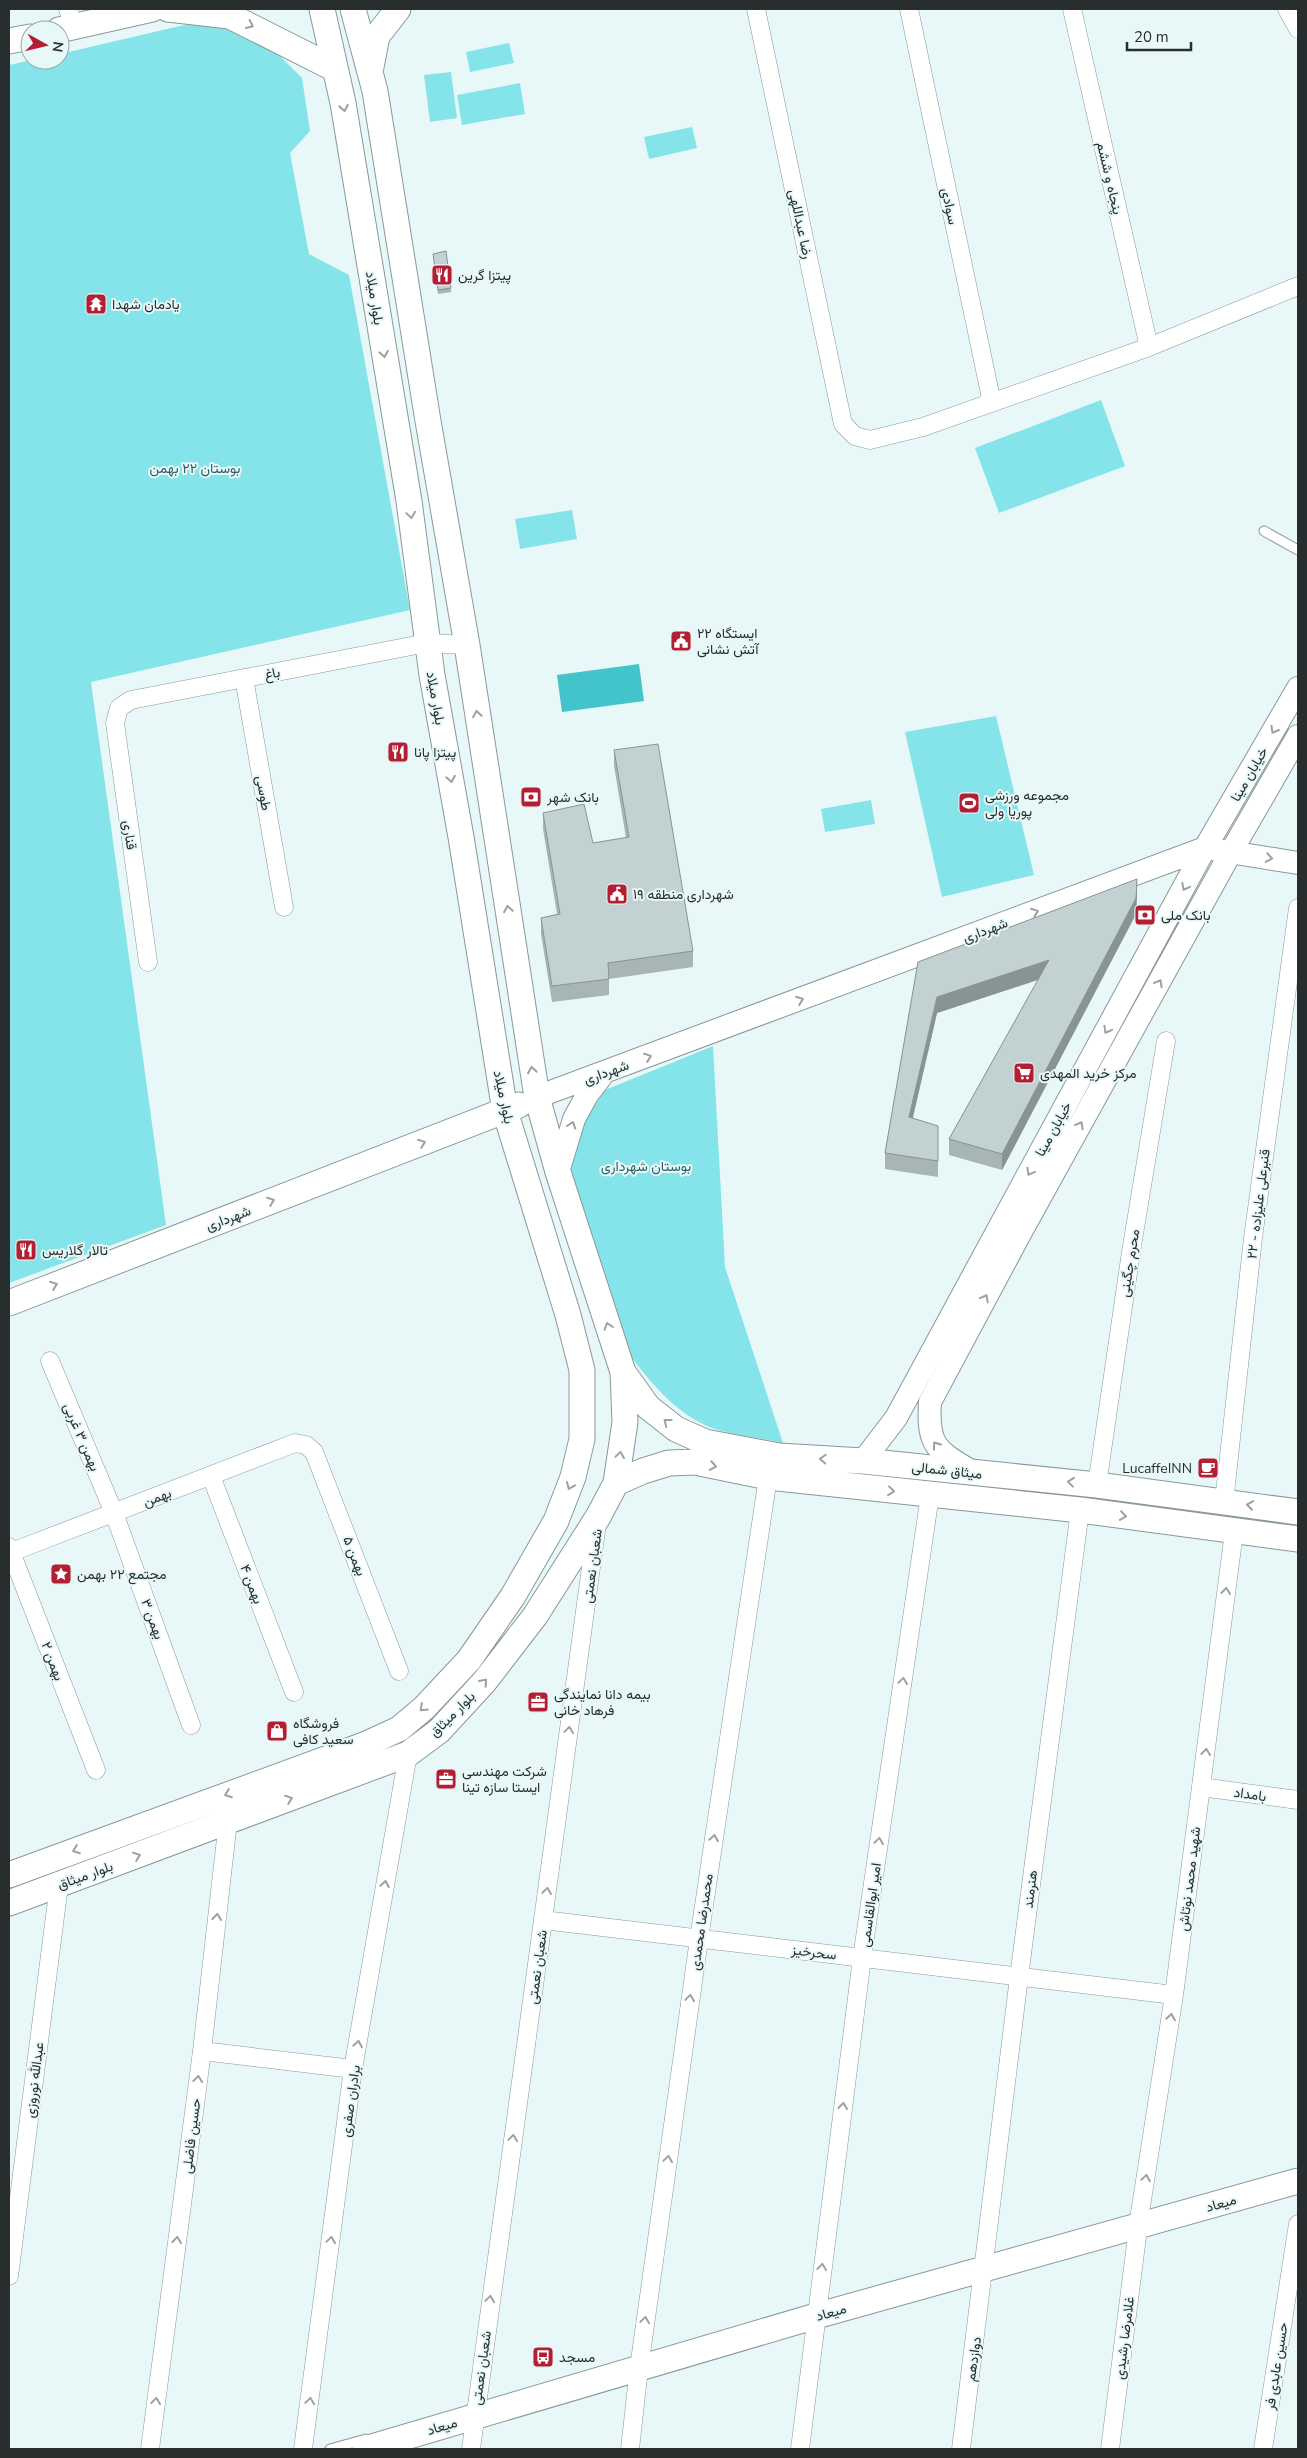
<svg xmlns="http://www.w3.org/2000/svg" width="1307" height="2458" font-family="'Nunito Sans',Vazirmatn,sans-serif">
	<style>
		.green { fill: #85e4ea }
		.water { fill: #43c3ca }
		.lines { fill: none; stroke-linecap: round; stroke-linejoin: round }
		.service-casing { stroke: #899899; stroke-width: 11 }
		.minor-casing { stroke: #899899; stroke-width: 19 }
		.tertiary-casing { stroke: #899899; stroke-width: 24 }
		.secondary-casing { stroke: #899899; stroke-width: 27 }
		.service { stroke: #fff; stroke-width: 9 }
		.minor { stroke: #fff; stroke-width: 18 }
		.tertiary { stroke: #fff; stroke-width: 22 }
		.secondary { stroke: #fff; stroke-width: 25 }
		.wall { fill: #a7b5b5 }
		.shaded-wall { fill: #889393 }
		.building { fill: #c2d2d2; stroke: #889393 }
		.oneway { stroke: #9ea1a1 }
		.labels { text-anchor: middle; stroke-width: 4; stroke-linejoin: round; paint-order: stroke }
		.street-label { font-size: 14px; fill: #282e2e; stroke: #e8f8f9 }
		.poi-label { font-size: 14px; fill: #282e2e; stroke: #e8f8f9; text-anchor: start }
		.park-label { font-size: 14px; fill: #2c6164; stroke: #e8f8f9 }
	</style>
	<rect width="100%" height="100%" fill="#e8f8f9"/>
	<path class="green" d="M214,21l56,25 32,32 8,53 -20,22 19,101 40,21 61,335 -319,72 75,543 -157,58v-1218l23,-5h28v-6l137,-32z
		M509,43l5,20 -44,9 -4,-20z
		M451,72l6,46 -27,4 -6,-47z
		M520,83l5,31 -63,11 -5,-30z
		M692,127l5,21 -48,11 -5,-22z
		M1101,400l24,66 -126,47 -24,-65z
		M572,510l5,29 -57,10 -5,-30z
		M996,716l38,159 -92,22 -37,-165z
		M871,800l4,24 -50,8 -4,-23z
		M713,1046l12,221 58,176c-21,-5 -44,-7 -65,-13 -41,-12 -76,-56 -98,-90l-50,-175 11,-40 24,-35z"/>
	<path class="water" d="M639,664l5,37 -82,11 -5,-37z"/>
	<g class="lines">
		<g class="service-casing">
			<path id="service" d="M1264,531l34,19
				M330,2449l36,-10"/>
		</g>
		<g class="minor-casing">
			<path id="minor" d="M68,9l6,18
				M756,9l87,415 12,12 15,4 53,-13 226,-80 149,-61
				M909,9l83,394
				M1072,9l77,338
				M1287,9l11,20
				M244,678l40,229
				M148,962l-33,-239 4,-15 12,-8 296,-57 40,2
				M50,1361l64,152 77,212
				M211,1476l83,216
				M1097,1485l34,-233 35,-211
				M1224,1502l29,-264 45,-330
				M9,1547l87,223
				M9,1553l286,-110 11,2 8,7 85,219
				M1201,1787l97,13
				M543,1920l631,75
				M202,2051l151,18
				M9,2276l50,-391
				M150,2449l52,-398 26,-230
				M303,2449l50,-380 55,-315
				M471,2449l126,-926
				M630,2449l9,-81 60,-429 69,-462
				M800,2449l62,-491 68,-463
				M961,2449l58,-472 61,-467
				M1110,2449l30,-236 34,-218 60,-463
				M1263,2449l35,-225"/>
		</g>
		<g class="tertiary-casing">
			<path id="tertiary" d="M537,1097l668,-249 93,15
				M558,1172l16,-53 13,-24 16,-21
				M863,1461l33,-43 309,-570 93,-160
				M974,1473c-36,-22 -47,-25 -44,-71l92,-172 209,-378 67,-116"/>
		</g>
		<g class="secondary-casing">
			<path id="secondary" d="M168,9l62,7 105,53
				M59,30l93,-21
				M9,41l21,-4
				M371,67l6,-31 21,-27
				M9,1303l510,-198
				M623,1372l25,35 28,22 29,13 74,14 84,5 234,24 201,27
				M616,1483l27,-12 26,-8 26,-1 73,15 312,33 218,29
				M9,1875l355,-130 35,-16 25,-21 45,-48 44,-64 43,-75 17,-44 9,-38v-69l-14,-55 -63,-204 -44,-274 -29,-162 -23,-174 -66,-398 -21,-94
				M9,1903l399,-149 31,-23 46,-50 50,-65 63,-99 18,-34 9,-61 -2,-50 -65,-200 -21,-75 -70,-452 -39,-224 -53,-330 -22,-82
				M365,2449l451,-133 482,-135"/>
		</g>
		<use href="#service" class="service"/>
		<use href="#minor" class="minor"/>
		<use href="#tertiary" class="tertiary"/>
		<use href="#secondary" class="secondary"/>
	</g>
	<path class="wall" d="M433,254l18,34v4l-13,2z
		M614,750l79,201v16l-84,12v16l-57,7 -11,-68v-16l16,-4 -14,-85v-16l50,30 33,-5 -12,-72z
		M1137,895l-1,19 -134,256 -53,-15v-16l89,-159 -101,33 -24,105 25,8v51l-53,-8v-16l33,-191z"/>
	<path class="shaded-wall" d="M1137,879v16l-1,19 -134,256v-16z
		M1049,960v16l-112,37 -28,120v-16l28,-120z"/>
	<path class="building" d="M446,251l5,37 -13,2 -5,-36z
		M658,744l35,207 -85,12 1,16 -57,7 -11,-68 19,-4 -17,-101 41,-9 9,39 36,-6 -15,-87z
		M1137,879l-1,19 -134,256 -53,-15 100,-179 -112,37 -28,120 29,9v35l-53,-8 33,-191z"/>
	<defs><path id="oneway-chevron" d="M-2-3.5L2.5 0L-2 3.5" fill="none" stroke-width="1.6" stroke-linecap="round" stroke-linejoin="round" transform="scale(1.25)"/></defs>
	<g class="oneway">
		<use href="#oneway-chevron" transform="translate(250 25) rotate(25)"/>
		<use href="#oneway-chevron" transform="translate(344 108) rotate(80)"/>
		<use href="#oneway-chevron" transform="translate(384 354) rotate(80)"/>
		<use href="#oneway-chevron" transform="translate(411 515) rotate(82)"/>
		<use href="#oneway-chevron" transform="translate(477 714) rotate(-99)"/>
		<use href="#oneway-chevron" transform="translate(1274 730) rotate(120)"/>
		<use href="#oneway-chevron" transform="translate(451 779) rotate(80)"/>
		<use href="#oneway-chevron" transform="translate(1269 858) rotate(10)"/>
		<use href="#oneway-chevron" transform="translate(1185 887) rotate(118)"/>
		<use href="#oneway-chevron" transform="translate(508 909) rotate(-99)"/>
		<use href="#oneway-chevron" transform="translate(1035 912) rotate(-21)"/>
		<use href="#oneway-chevron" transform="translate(1159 983) rotate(-61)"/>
		<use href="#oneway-chevron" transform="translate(800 1000) rotate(-21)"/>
		<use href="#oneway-chevron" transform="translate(1107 1030) rotate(119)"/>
		<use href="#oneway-chevron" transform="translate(648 1057) rotate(-21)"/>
		<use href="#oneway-chevron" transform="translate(532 1070) rotate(-99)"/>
		<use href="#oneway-chevron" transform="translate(572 1125) rotate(-72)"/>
		<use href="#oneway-chevron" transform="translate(1080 1125) rotate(-61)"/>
		<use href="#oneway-chevron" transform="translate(422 1143) rotate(-21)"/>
		<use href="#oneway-chevron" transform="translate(1030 1172) rotate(119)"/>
		<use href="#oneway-chevron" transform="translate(271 1201) rotate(-21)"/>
		<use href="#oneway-chevron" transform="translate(54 1285) rotate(-21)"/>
		<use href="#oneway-chevron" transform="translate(985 1298) rotate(-62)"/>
		<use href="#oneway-chevron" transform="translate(608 1326) rotate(-108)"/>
		<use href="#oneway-chevron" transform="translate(667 1422) rotate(-142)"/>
		<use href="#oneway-chevron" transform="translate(936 1445) rotate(-126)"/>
		<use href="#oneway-chevron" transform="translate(620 1455) rotate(-82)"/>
		<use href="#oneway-chevron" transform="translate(823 1459) rotate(-177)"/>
		<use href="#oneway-chevron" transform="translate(713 1466) rotate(11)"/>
		<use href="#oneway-chevron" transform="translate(1071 1482) rotate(-174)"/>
		<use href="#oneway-chevron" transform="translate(570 1486) rotate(112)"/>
		<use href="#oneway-chevron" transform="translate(891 1491) rotate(6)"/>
		<use href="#oneway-chevron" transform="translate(1250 1505) rotate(-172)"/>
		<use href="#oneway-chevron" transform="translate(1123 1516) rotate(8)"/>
		<use href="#oneway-chevron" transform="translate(1226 1591) rotate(-83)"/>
		<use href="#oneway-chevron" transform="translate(903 1681) rotate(-82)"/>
		<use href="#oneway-chevron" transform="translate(484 1682) rotate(-49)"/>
		<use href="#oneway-chevron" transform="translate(423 1708) rotate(137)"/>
		<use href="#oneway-chevron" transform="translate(569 1730) rotate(-82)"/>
		<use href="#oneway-chevron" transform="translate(1206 1752) rotate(-83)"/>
		<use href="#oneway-chevron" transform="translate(228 1794) rotate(160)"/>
		<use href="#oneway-chevron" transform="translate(289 1799) rotate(-21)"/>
		<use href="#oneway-chevron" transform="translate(714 1838) rotate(-81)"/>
		<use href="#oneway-chevron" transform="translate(879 1841) rotate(-82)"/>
		<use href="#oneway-chevron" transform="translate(76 1850) rotate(160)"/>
		<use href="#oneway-chevron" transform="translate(137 1856) rotate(-21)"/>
		<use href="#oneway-chevron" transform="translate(385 1884) rotate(-80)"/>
		<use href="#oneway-chevron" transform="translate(547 1891) rotate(-82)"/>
		<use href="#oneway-chevron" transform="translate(217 1917) rotate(-84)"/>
		<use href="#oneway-chevron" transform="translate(690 1998) rotate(-82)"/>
		<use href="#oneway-chevron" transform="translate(1171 2017) rotate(-81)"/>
		<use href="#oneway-chevron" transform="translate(358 2044) rotate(-80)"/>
		<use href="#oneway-chevron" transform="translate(198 2079) rotate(-83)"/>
		<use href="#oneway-chevron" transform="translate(843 2106) rotate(-83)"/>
		<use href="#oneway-chevron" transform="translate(513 2138) rotate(-82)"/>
		<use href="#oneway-chevron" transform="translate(668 2159) rotate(-82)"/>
		<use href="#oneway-chevron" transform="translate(1146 2178) rotate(-81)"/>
		<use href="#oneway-chevron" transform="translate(177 2240) rotate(-83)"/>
		<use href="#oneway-chevron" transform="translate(331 2240) rotate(-82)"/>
		<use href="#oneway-chevron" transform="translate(822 2267) rotate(-83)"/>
		<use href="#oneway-chevron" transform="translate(490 2299) rotate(-82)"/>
		<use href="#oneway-chevron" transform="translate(645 2320) rotate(-82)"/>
		<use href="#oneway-chevron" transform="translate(156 2401) rotate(-83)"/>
		<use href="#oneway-chevron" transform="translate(310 2401) rotate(-82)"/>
	</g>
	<defs>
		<g id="restaurant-square" transform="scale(1.125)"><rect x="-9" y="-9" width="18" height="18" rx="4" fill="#b21f33" stroke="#e8f8f9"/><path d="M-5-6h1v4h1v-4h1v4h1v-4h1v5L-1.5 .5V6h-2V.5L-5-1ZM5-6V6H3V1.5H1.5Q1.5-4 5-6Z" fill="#fff"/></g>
		<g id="temple-square" transform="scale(1.125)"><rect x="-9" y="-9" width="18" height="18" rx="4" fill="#b21f33" stroke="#e8f8f9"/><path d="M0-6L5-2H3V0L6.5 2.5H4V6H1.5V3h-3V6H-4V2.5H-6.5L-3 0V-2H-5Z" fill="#fff"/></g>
		<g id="civic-square" transform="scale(1.125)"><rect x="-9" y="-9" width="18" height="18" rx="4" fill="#b21f33" stroke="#e8f8f9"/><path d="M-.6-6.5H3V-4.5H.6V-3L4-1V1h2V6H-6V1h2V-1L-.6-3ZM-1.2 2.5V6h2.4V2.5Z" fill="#fff"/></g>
		<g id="bank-square" transform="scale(1.125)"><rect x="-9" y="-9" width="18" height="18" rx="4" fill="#b21f33" stroke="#e8f8f9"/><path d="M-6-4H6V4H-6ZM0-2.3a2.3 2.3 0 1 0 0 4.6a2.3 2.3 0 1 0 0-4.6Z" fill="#fff"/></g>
		<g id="stadium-square" transform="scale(1.125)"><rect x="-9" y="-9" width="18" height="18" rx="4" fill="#b21f33" stroke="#e8f8f9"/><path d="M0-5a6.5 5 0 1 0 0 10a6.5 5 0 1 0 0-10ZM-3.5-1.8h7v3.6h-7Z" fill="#fff"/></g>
		<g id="supermarket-square" transform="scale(1.125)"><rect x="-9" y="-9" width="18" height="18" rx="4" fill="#b21f33" stroke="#e8f8f9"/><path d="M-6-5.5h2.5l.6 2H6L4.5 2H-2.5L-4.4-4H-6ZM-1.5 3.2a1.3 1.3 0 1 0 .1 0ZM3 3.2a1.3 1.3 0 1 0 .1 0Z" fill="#fff"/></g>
		<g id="cafe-square" transform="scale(1.125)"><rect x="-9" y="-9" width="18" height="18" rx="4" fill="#b21f33" stroke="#e8f8f9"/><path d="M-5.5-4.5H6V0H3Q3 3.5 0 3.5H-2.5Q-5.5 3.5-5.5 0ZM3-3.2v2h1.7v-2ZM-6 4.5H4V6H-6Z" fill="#fff"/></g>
		<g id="sight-square" transform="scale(1.125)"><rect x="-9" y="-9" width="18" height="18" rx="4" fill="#b21f33" stroke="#e8f8f9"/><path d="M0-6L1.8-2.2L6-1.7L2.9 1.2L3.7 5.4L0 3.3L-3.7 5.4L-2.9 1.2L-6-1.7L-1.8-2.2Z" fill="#fff"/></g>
		<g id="office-square" transform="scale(1.125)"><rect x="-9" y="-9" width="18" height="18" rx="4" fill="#b21f33" stroke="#e8f8f9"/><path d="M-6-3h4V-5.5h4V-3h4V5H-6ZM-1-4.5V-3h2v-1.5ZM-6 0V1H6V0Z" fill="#fff"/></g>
		<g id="shop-square" transform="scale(1.125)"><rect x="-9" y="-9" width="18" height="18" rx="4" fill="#b21f33" stroke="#e8f8f9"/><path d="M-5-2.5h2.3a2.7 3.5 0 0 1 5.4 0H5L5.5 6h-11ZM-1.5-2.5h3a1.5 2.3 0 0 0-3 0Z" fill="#fff"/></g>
		<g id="bus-square" transform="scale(1.125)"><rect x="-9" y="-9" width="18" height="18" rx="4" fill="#b21f33" stroke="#e8f8f9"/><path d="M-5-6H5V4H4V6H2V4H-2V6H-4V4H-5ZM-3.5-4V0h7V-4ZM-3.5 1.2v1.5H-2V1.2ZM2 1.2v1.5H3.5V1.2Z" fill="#fff"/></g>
	</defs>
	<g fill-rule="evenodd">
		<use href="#restaurant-square" x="442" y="275"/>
		<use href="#temple-square" x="96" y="304"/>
		<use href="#civic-square" x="681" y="641"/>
		<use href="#restaurant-square" x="398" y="752"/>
		<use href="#bank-square" x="531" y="797"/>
		<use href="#stadium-square" x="969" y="803"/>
		<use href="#civic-square" x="617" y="894"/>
		<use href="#bank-square" x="1145" y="915"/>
		<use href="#supermarket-square" x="1024" y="1073"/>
		<use href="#restaurant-square" x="26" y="1250"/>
		<use href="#cafe-square" x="1208" y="1468"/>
		<use href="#sight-square" x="61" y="1574"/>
		<use href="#office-square" x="538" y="1702"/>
		<use href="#shop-square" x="277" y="1731"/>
		<use href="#office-square" x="446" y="1779"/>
		<use href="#bus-square" x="543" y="2357"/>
	</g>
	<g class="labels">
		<g class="street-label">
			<text transform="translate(1110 178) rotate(77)" y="5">پنجاه و ششم</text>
			<text transform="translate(950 206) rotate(78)" y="5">سوادی</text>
			<text transform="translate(801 224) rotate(78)" y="5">رضا عبداللهی</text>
			<text transform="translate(375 298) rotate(81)" y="5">بلوار میلاد</text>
			<text transform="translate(272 673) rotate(-11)" y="5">باغ</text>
			<text transform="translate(436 698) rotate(80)" y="5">بلوار میلاد</text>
			<text transform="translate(1249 774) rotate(-60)" y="5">خیابان مینا</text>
			<text transform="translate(264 793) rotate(80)" y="5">طوسی</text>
			<text transform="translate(130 835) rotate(82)" y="5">قناری</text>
			<text transform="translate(985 930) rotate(-21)" y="5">شهرداری</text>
			<text transform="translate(606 1072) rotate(-20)" y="5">شهرداری</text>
			<text transform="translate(504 1097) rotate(78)" y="5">بلوار میلاد</text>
			<text transform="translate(1053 1129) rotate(-61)" y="5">خیابان مینا</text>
			<text transform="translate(1258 1204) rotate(-83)" y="5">قنبرعلی علیزاده - ۲۲</text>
			<text transform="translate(228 1218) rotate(-21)" y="5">شهرداری</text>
			<text transform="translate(1129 1263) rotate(-81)" y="5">محرم چگینی</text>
			<text transform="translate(82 1437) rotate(67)" y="5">بهمن ۳ غربی</text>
			<text transform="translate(947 1470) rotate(6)" y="5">میثاق شمالی</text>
			<text transform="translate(157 1497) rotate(-21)" y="5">بهمن</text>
			<text transform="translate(355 1556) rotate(69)" y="5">بهمن ۵</text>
			<text transform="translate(592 1566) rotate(-82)" y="5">شعبان نعمتی</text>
			<text transform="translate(252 1584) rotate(69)" y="5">بهمن ۴</text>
			<text transform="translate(153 1619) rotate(70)" y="5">بهمن ۳</text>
			<text transform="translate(53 1661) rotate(69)" y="5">بهمن ۲</text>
			<text transform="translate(452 1714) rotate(-45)" y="5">بلوار میثاق</text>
			<text transform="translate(1250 1794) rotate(8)" y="5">بامداد</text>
			<text transform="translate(85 1875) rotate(-20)" y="5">بلوار میثاق</text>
			<text transform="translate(1189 1879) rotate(-83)" y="5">شهید محمد نوتاش</text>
			<text transform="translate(1030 1889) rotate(-83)" y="5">هنرمند</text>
			<text transform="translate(870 1905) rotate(-82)" y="5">امیر ابوالقاسمی</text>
			<text transform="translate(701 1922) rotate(-82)" y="5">محمدرضا محمدی</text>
			<text transform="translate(814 1952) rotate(7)" y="5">سحرخیز</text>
			<text transform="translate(537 1967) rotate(-82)" y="5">شعبان نعمتی</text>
			<text transform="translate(34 2080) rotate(-83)" y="5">عبدالله نوروزی</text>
			<text transform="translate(350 2101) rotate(-82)" y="5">برادران صفری</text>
			<text transform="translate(191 2136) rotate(-83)" y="5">حسین فاضلی</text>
			<text transform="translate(1221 2203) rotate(-16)" y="5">میعاد</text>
			<text transform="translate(831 2312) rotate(-16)" y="5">میعاد</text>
			<text transform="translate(1124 2338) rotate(-83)" y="5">غلامرضا رشیدی</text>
			<text transform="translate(973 2359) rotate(-82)" y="5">دوازدهم</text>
			<text transform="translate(1276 2366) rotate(-81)" y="5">حسین عابدی‌ فر</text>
			<text transform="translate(481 2368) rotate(-82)" y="5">شعبان نعمتی</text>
			<text transform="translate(442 2426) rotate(-17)" y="5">میعاد</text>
		</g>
		<g class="poi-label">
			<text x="458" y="280">پیتزا گرین</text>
			<text x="112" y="309">یادمان شهدا</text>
			<text x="697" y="638">ایستگاه ۲۲<tspan x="697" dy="16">آتش نشانی</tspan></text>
			<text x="414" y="757">پیتزا پانا</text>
			<text x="985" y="800">مجموعه ورزشی<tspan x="985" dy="16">پوریا ولی</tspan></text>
			<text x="547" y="802">بانک شهر</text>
			<text x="633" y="899">شهرداری منطقه ۱۹</text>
			<text x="1161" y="920">بانک ملی</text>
			<text x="1040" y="1078">مرکز خرید المهدی</text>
			<text x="42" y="1255">تالار گلاریس</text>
			<text x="1192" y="1473" text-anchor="end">LucaffeINN</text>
			<text x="77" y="1579">مجتمع ۲۲ بهمن</text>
			<text x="554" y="1699">بیمه دانا نمایندگی<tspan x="554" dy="16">فرهاد خانی</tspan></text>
			<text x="293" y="1728">فروشگاه<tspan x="293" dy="16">سعید کافی</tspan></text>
			<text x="462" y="1776">شرکت مهندسی<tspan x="462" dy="16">ایستا سازه تینا</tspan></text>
			<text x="559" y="2362">مسجد</text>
		</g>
		<g class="park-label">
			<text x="195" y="473">بوستان ۲۲ بهمن</text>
			<text x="646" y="1171">بوستان شهرداری</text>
		</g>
	</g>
	<rect width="1307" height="2458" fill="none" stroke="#282e2e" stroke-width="20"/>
	<g transform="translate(45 45) rotate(98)"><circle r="24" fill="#e8f8f9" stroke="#9ba7a8"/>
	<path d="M0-4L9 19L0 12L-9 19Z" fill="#b21f33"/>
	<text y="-8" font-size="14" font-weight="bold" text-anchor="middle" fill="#282e2e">N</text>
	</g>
	<path d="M1127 42v8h64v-8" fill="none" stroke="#282e2e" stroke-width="2.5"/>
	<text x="1134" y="42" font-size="15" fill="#282e2e" stroke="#e8f8f9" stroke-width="4" paint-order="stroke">20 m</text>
</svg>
